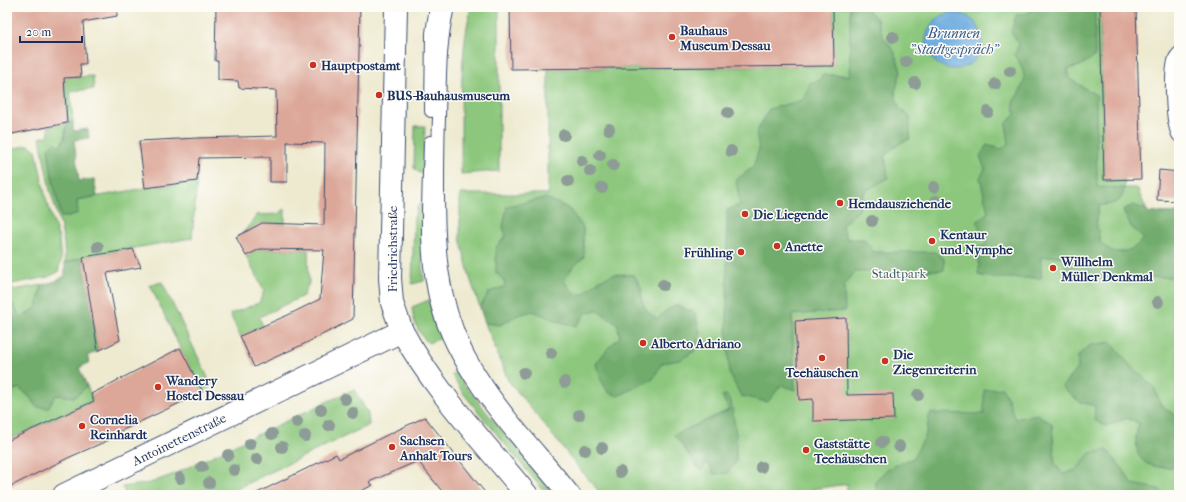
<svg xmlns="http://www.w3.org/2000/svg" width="1186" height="502" font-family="'IM FELL French Canon',serif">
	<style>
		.green { fill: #8cc77d; stroke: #547b6e }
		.forest { fill: #71ac6c; stroke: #466e65 }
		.water { fill: #6aabde; stroke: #426d9e }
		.building { fill: #dca799 }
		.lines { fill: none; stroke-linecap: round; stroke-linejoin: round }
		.service-casing { stroke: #3b4b6f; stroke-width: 14 }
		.tertiary-casing { stroke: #3b4b6f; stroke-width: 24 }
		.secondary-casing { stroke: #3b4b6f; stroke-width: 24 }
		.service { stroke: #fff; stroke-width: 12 }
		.tertiary { stroke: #fff; stroke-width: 22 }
		.secondary { stroke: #fff; stroke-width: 22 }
		.tree { fill: #8d9c96 }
		.poi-dot { fill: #c8321e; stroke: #fdfcf7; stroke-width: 1.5 }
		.labels { text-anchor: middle; stroke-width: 3; stroke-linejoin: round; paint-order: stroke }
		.poi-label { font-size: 13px; font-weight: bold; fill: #1b2f5e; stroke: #fdfcf7; text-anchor: start }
		.street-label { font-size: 13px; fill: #1b2f5e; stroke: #fdfcf7 }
		.park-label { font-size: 13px; fill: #3d5d67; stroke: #fdfcf7 }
		.water-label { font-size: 14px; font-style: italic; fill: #375a8b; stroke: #fdfcf7 }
	</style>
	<rect width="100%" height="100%" fill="#fdfcf7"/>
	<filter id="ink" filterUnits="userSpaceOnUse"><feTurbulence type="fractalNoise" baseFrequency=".025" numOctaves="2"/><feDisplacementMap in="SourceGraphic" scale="8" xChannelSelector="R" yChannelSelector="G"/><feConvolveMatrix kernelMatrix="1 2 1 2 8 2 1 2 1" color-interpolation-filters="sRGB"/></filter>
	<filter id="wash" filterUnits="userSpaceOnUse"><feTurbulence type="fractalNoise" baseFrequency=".012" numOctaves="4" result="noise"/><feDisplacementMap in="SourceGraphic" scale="16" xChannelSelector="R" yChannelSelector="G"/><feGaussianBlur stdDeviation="0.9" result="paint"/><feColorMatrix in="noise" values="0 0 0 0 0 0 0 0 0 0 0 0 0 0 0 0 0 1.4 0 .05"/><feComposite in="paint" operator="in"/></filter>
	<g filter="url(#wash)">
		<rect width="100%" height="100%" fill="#eeead0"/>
		<path class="green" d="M471,7h28v164l-38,3c1,-56 -3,-113 10,-167z
			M833,7h267l4,173h21l-1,8h13l9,21 4,4h29v282h-334l3,-11 -35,5v6h-211l-23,-27 -71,-88 -23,-57 -15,-45 -10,-40v-44h88v-125l286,-3z
			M93,76l1,13 -24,2 3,31 -6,1 -3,16 -4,7 -12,2 4,29 9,40 16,-17 68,-12 52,-7 -5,57 -109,19 -18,6 -1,-20 -4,-20 -10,-33 -10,-52 9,-3 -1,-8 19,-4 -3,-45z
			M415,126h10l-2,48 -5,-2 -4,-4z
			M29,145l7,5 10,49 13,40 2,21 -3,12 -10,5 -41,8v-23l2,-3 -2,-8v-101z
			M423,202l-1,64 2,15 -12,3 2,-66 4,-12z
			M285,209v15l-23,-1 -19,10 14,-18 21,-1z
			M260,249l48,1 1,33 -6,13 -44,21 4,9 -23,10 -10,-22 29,-11 5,-12 -18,-35z
			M162,282l50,104 -9,6 -23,-44 -30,-63z
			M42,285l-5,22 -16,11 -8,-14 -6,-4v-9z
			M429,300l7,26 6,12 -14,5c-10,-11 -15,-21 -16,-36z
			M458,371l5,12 91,112h-7l-84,-102 -11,-18z
			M87,386l6,15 -81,37 -5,-10v-35l12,-5 11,9 6,10 20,-12 19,2z
			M354,389l14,25 1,11 -146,70h-97l-4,-8 28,-4 22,-8z"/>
		<path class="forest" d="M850,7h16l11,13 7,18 10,13 7,20 -6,21 4,16 11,9v22l-10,4 -15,12 3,23 -24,14 -5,18 -17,15 5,14h17l10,13h61l9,7v11l-89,2 -11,14 1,25 -53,4 3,75 -14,-5 -13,17 -27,-6 -12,-23 -2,-44v-119l13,-5 -4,-25 17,-13 6,-18 -3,-16 13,-24 34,-9 7,-17 10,-3 2,-5h28z
			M1033,7h62v49l-15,10 -12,3 2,10 26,16 1,92 27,1c-2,17 -10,15 -25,18l-3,14 4,22c3,3 7,6 10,8 12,5 27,-1 33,-12l-12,-11 -8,-17 10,-5 13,4 4,4h29v64l-113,1 -1,-22 -24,1v21h-49l-14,-3 1,-11 -3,-15 11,-5 -10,-22 11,-10 -8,-34 5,-9 -5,-13 7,-11 15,4 7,-6 -3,-19 9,-10 -2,-12c15,-22 14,-24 2,-48l4,-11 -8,-11 5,-17 13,-2z
			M73,122v9l15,-2 1,9 -15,2 5,41 15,-2 3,17 -20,4 1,13 -9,4h-8l-9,-40 -4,-29 6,-6 6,4 4,-7 3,-16z
			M546,198l22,10 15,19 1,30 -12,11 -8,13 10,12 9,1 17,-14 14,-6 20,1 7,12 1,15 6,10 9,7 8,-8 11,-6 19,8 5,19 -4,18 -16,10 -18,3 -9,16 -35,17 -10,-4 -7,-12 -5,-16 12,-16 12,-11 -3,-14 -20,-13 -11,3 -10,13 -19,-5 -24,-10 -15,4 -18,10 -15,-2 -5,-16 9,-15 15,-5 1,-5 -9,-9v-26l10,-11 -3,-9 4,-21z
			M83,257l15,94 -11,5 3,6 -11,6 8,18 -12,11 -19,-2 -8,13 -12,-1 -6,-10 -11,-9 -12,5v-93l6,4 8,14 16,-11 5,-22 14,-4 9,-5v-13z
			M1111,342l18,22 25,23 7,18 18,13v49c-24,2 -44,0 -43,-29 0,-5 2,-10 3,-15l-12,-5 -21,8 -12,-6 1,-14 -15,-4 -18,-15 16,-20v-11l12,-11z
			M1002,388l6,11 7,20 22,-5 15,10 3,40 8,10 13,-4 14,-17 17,-3 16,19 9,15 27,5 5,6h-286l-3,-14 12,-12 26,-11 12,-21 5,-24 54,1v-24z
			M726,395l5,6 5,33v28l-8,11 -14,1 -7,-12 -6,9 -27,-36 55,-25 -7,-14z"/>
		<path class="water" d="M926 41a28 28 0 1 1 56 0a28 28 0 1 1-56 0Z"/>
		<g id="blocks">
			<path class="building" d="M7,7h110v9l-34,6 3,42h-6l1,13 -17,1 3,45 -60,12z
				M216,7h144l-7,312 -49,25 -50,23 -14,-31 48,-21 32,-16 4,-49 -64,-1 -14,7 -10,-19 26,-14 62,2 1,-82 -38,-1v40h-17v-25l-71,1 -2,23 -52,7 -6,-47 59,-3 79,-2 -1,-46 -37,-2 -1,-7 -20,-1v-19h-3z
				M510,7h323l1,59 -323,3z
				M1100,7h36l5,172 -37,1z
				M1159,170l20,2v29l-22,-1z
				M133,249l8,18 -34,6 13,67 -22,11 -15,-94z
				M846,318l1,77 46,-1 1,25 -81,2v-22l-14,1 -4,-79z
				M180,348l23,44 -95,45 1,3 -39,17 -63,31v-47l87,-40 -3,-7z
				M425,417l62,78h-42l-27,-34 -49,21 4,3 -20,10h-100l83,-41 3,5 50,-25z"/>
		</g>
	</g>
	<g filter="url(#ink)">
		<use href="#blocks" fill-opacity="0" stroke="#3b4b6f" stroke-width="1"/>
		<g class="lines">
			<g class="service-casing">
				<path id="service" d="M448,7c-9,37 -8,74 -9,111 -1,23 -1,47 -1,70 0,59 2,108 28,162 4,9 10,18 15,26 27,43 63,79 94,119
					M1179,53c-1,1 -3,3 -4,5 -5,12 -4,68 4,78
					M431,111l1,-78 4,-26
					M430,142c-1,53 -7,110 7,163 19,71 81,134 127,190"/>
			</g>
			<g class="tertiary-casing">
				<path id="tertiary" d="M402,331c33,61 82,111 125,164"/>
			</g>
			<g class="secondary-casing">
				<path id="secondary" d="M64,495l338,-164 -10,-28 -2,-25 6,-271"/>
			</g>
			<use href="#service" class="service"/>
			<use href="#tertiary" class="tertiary"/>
			<use href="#secondary" class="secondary"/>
		</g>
		<g class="tree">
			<circle cx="893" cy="37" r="6"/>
			<circle cx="906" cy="62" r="6"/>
			<circle cx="1010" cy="71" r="6"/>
			<circle cx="915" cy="83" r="6"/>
			<circle cx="995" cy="84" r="6"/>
			<circle cx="988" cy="112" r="6"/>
			<circle cx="728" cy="113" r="6"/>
			<circle cx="609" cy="129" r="6"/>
			<circle cx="564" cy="135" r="6"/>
			<circle cx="731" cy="151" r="6"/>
			<circle cx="600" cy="155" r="6"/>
			<circle cx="582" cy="161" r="6"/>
			<circle cx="613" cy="165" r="6"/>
			<circle cx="590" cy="171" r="6"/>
			<circle cx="568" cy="181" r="6"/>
			<circle cx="934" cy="187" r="6"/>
			<circle cx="602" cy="188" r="6"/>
			<circle cx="936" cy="201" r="6"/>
			<circle cx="872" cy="221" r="6"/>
			<circle cx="98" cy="247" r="6"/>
			<circle cx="663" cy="285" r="6"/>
			<circle cx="1158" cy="302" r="6"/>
			<circle cx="551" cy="353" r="6"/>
			<circle cx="524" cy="373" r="6"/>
			<circle cx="565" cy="382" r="6"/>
			<circle cx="918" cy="395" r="6"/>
			<circle cx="345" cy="399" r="6"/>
			<circle cx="321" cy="410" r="6"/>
			<circle cx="353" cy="413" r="6"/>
			<circle cx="579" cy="415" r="6"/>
			<circle cx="297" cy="422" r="6"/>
			<circle cx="329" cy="425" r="6"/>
			<circle cx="272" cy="434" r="6"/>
			<circle cx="305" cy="436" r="6"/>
			<circle cx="882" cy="442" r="6"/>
			<circle cx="250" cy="444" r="6"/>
			<circle cx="899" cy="446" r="6"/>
			<circle cx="282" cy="447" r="6"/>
			<circle cx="602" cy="448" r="6"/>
			<circle cx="585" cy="450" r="6"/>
			<circle cx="228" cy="455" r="6"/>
			<circle cx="257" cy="459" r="6"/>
			<circle cx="202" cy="467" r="6"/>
			<circle cx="761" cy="467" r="6"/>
			<circle cx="234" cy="470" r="6"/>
			<circle cx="620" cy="472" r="6"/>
			<circle cx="180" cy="478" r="6"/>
			<circle cx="209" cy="483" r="6"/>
		</g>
	</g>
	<g class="poi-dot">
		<circle cx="672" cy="37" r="4"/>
		<circle cx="313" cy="65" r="4"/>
		<circle cx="379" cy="95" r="4"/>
		<circle cx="840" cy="203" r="4"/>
		<circle cx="745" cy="214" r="4"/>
		<circle cx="932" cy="241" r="4"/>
		<circle cx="777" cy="246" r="4"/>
		<circle cx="741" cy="252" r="4"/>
		<circle cx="1053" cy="268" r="4"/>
		<circle cx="643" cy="343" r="4"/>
		<circle cx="822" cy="358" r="4"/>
		<circle cx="885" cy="361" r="4"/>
		<circle cx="158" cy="387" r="4"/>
		<circle cx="82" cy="426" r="4"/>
		<circle cx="392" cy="447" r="4"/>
		<circle cx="806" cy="450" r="4"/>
	</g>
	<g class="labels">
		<g class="poi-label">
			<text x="680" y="35">Bauhaus<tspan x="680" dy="15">Museum Dessau</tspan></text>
			<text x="321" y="70">Hauptpostamt</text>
			<text x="387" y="100">BUS-Bauhausmuseum</text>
			<text x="848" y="208">Hemdausziehende</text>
			<text x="753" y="219">Die Liegende</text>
			<text x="940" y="239">Kentaur<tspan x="940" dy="15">und Nymphe</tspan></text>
			<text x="785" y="251">Anette</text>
			<text x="733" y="257" text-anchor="end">Frühling</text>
			<text x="1061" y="266">Willhelm<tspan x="1061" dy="15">Müller Denkmal</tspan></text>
			<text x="651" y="348">Alberto Adriano</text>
			<text x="893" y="359">Die<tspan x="893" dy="15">Ziegenreiterin</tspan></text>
			<text x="822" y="377" text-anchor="middle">Teehäuschen</text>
			<text x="166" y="385">Wandery<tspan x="166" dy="15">Hostel Dessau</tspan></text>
			<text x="90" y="424">Cornelia<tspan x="90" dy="15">Reinhardt</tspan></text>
			<text x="400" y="445">Sachsen<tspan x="400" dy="15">Anhalt Tours</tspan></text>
			<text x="814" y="448">Gaststätte<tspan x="814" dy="15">Teehäuschen</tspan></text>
		</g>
		<g class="street-label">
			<text transform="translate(392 249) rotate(-90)" y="5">Friedrichstraße</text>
			<text transform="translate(179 439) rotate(-26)" y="5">Antoinettenstraße</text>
		</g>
		<g class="park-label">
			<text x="899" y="278">Stadtpark</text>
		</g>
		<g class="water-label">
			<text x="954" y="38">Brunnen<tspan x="954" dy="16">"Stadtgespräch"</tspan></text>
		</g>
	</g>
	<rect width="1186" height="502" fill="none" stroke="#fdfcf7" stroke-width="24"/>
	<path d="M20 36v6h62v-6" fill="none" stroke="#1b2f5e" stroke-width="2"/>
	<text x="26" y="36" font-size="12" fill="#1b2f5e" stroke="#fdfcf7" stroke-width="3" paint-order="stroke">20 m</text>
</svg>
